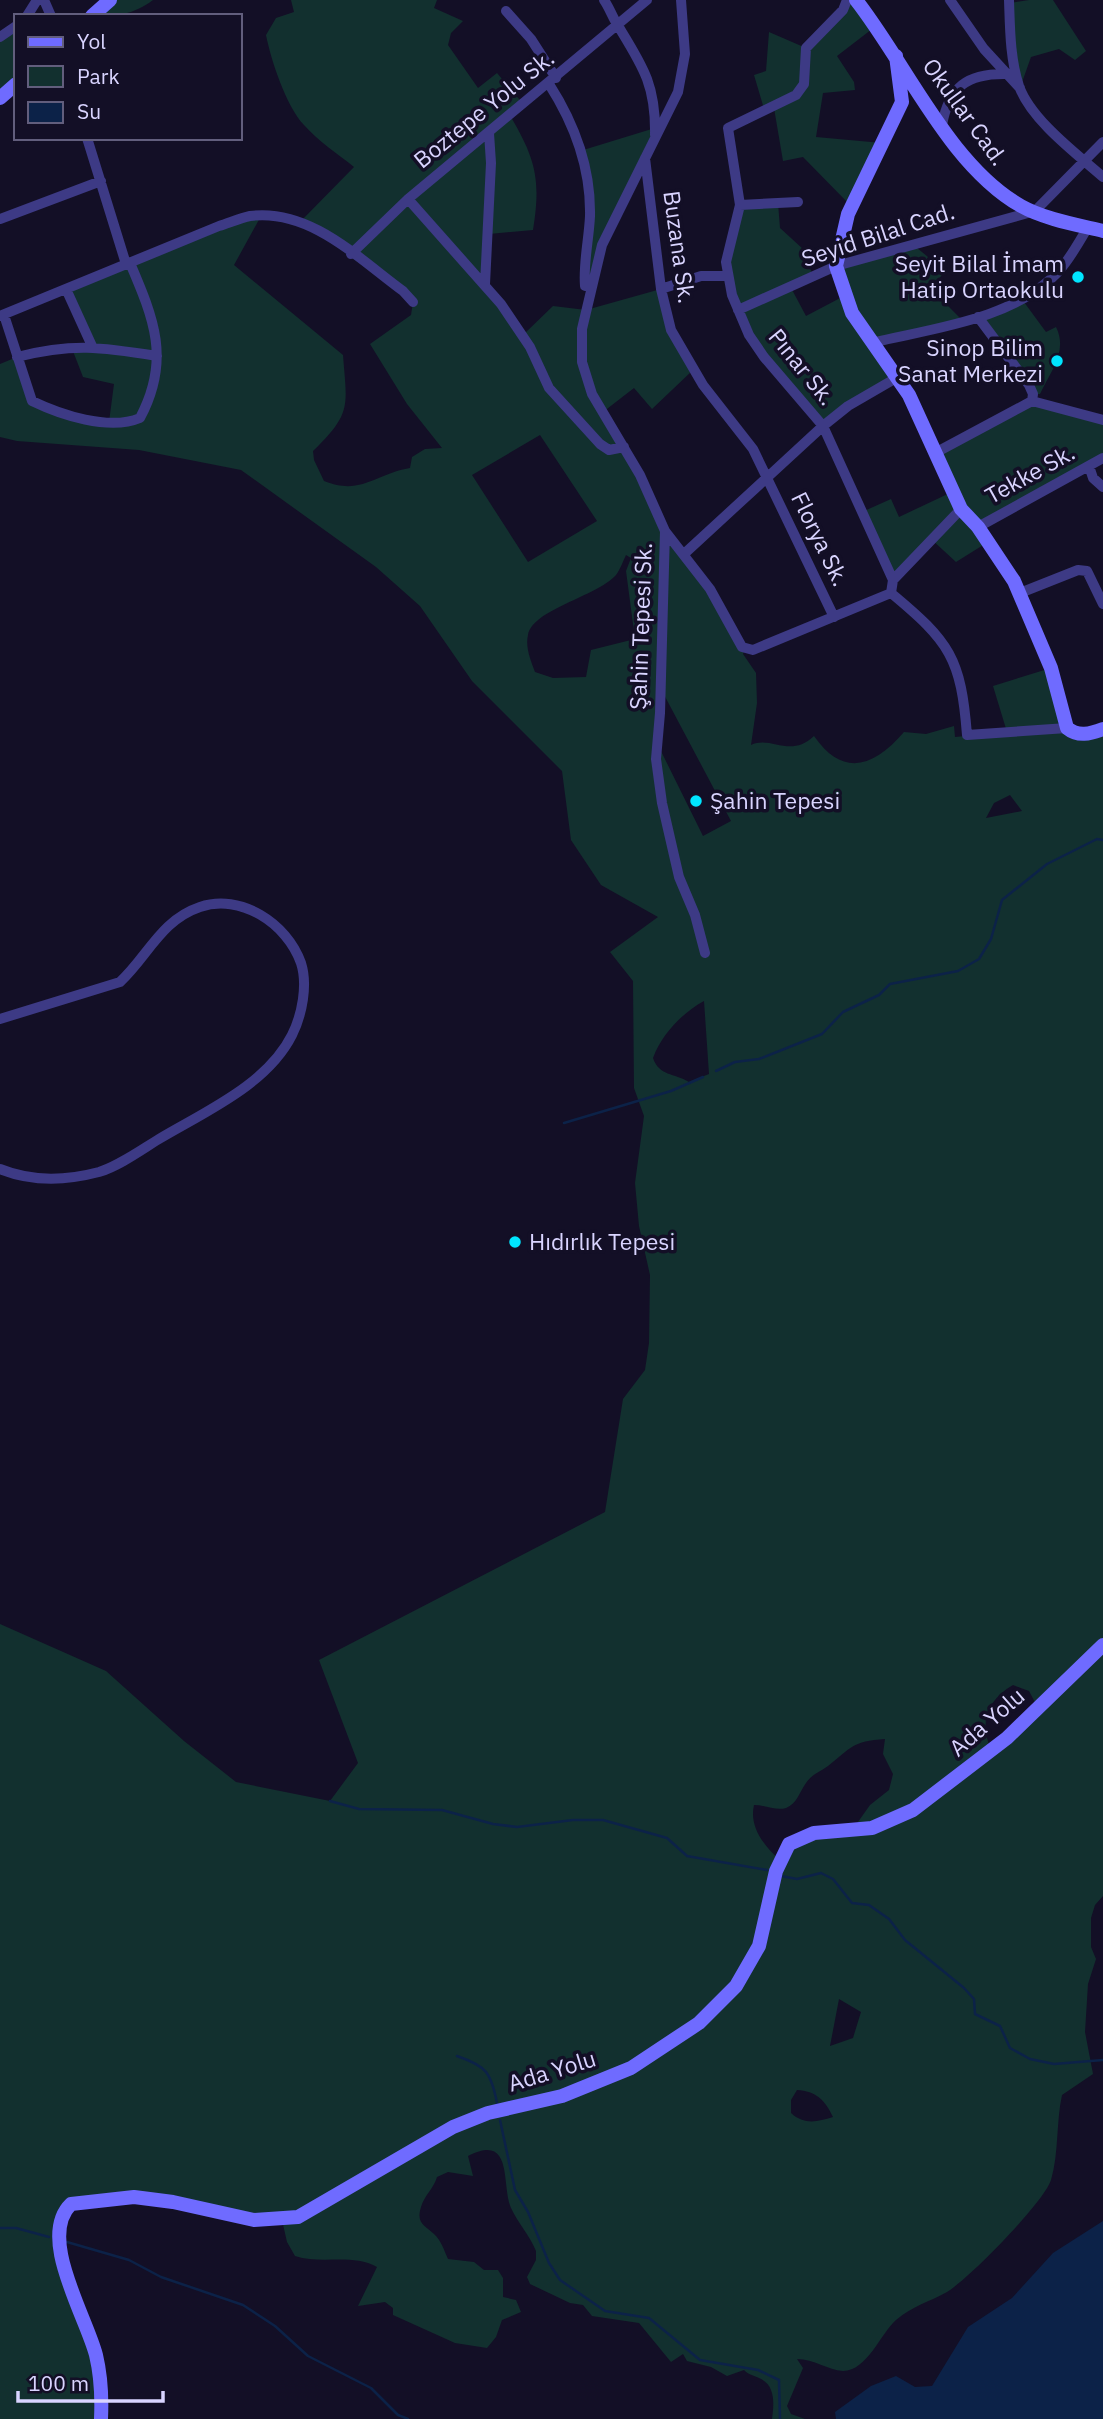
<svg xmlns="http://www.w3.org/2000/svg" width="1103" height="2419" font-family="'IBM Plex Sans',sans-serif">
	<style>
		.green { fill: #12302f; fill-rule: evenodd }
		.water { fill: #0c2248 }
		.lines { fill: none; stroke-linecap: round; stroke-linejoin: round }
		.stream { stroke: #0c2248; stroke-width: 2.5 }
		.street { stroke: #3d3a85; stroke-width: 10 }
		.secondary { stroke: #6f6bff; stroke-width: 14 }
		.poi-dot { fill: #00e5ff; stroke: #130f26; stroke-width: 2.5 }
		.labels { text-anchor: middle; stroke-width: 7; stroke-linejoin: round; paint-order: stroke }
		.street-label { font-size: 23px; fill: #d9d4ff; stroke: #130f26 }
		.poi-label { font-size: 23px; fill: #d9d4ff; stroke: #130f26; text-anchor: end }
	</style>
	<rect width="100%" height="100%" fill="#130f26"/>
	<path class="green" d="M110,0h43c-20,15 -36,16 -61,16z
		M291,0h146l-3,8 29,13 -12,12 -3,12 30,43 19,-15 27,32 -13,12c25,43 30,63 22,113l-44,4 -4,50 38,51 30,-29 33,4 75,-21 4,19 28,62 -41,39 -18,-21 -31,24 62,119 80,117 -2,6 13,19 1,30 -6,42c20,-10 39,14 63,-9 29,42 60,31 90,-4l22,2 28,-8 1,11 52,-5 -14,-46 58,-18 16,60 36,1v1167l-8,9 -4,13v29l5,12 -8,25 -3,48 8,42 -31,21c-6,27 -3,58 -11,85 -7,22 -82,99 -104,112 -18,10 -35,14 -51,28 -15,13 -29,51 -53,51 -15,-1 -29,-12 -46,-12l6,9 -16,38 4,8 14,5h-33c2,-15 4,-34 -13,-41 -6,-3 -10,-3 -15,-8l-17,6 -16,-9 -24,-6 -4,-7 -12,8 -32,-39 -47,-7 -9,-11 -13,-2 -40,-19 -3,-7 9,-17v-9c-6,-15 -18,-28 -25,-43 -10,-23 3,-76 -43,-52l5,20 -25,-4 -11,5c-3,11 -13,19 -16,30 -5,16 3,18 13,27 7,6 10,16 14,25l26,3 10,8h14l5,8v19l13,3 5,12 -19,8 -6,17 -9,11 -32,-5 -62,-28v-7l-8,-6 -27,4 19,-39c-25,-14 -55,-2 -82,-11l-8,-14 -5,-22 -109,-18 -91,-1 -24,27 30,100 13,91h-101v-795l106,47 78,70 52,41 94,19 28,-38 -39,-103 286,-148 18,-113 22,-29 4,-27 1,-68 -11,-49 -4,-43 9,-67 -10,-28 -1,-107 -23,-29 48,-35 -57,-32 -30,-45 -9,-69 -90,-90 -52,-75 -44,-39 -135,-97 -102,-20 -122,-9 -17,-4v-73l17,-7 15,44 77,21 5,-38 -31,-7 -12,-31h20l-25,-57 153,-63 42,-10 -27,49 109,90c4,52 9,58 -30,96l1,9 10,21c37,15 51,-7 86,-13l2,-11 13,-8 17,-1 -35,-44 -37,-60 41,-29 2,-13 -112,-81 53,-54c-16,-13 -36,-26 -50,-42 -18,-19 -33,-65 -38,-90l10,-17 18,-6zM540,435l57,86 -69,41 -56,-87zM626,555l5,3 -5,13 9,68 -44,11 -5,27 -33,1 -18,-6c-4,-11 -10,-25 -7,-37 5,-26 68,-38 88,-60 4,-5 7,-14 10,-20zM661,689l70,132 -28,15 -46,-93zM1010,795l12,16 -36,7 8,-15zM704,1001l5,73 -20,8c-15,-9 -30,-6 -36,-24 9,-24 29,-45 51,-57zM1013,1685l16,6 9,17 -47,42c-12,-28 -4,-50 22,-65zM885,1739l-2,15 10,20 -4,16 -19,15 -17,24 -64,15 -10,15c-16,-14 -30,-33 -25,-54 11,0 22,6 32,3 11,-4 14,-17 20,-25 6,-9 14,-11 22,-17 23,-18 24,-25 57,-27zM839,1999l22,13 -8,26 -23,8zM797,2090c19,1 28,10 36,27 -16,5 -29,8 -42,-4v-13z
		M847,0l29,26 -39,30 17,26 1,8 -32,3 -7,44 66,6 -31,63 -48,-49 -20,4 -9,-53 -9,4 -11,-37 12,-4 3,-39 37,16z
		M1029,0h24l33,51 -11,9 -16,-11 -28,8 -11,31 -11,-85z
		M16,26v58l-16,14v-61z
		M655,128l-37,80 -31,94 3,-89 -10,-62z
		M778,203l2,25 23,21 10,27 -23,10 16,30 38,-20 -8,-30 75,-23 34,28 -14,18 32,32 -87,21 22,35 -75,49 -74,-91 -23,-73 14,-57z
		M1021,298l25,34 10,-5c12,24 -5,44 -16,67h-7l-55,-77z
		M1032,401l71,19v38l-125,69 10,15 -32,20 -26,-24 -37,42 -31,-68 29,-13 8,18 53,-25 -17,-39z"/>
	<path class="water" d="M1103,2221v198h-267l-1,-7 36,-26 25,-10 19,11 17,-1 36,-59 44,-29 41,-45z"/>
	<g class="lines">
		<path class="stream" d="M716,1071l19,-9 24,-3 63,-25 21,-22 36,-17 11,-11 68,-13 21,-12 12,-20 11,-39 45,-36 50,-25 6,1
			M564,1123l107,-32 32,-14
			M330,1801l29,8 83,1 51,14 24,3 56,-7h30l64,18 20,18 80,14
			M781,1876l16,3 24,-6 12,6 19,24 17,2 20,14 16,21 59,48 10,11 1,15 25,12 10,22 20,11 24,5 49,-4
			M457,2056c29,10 34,16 40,47
			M500,2120l15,70 13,22 21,51 11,17 45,31 44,7 51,42 58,10 21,10 1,39
			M0,2228h16l33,9
			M67,2242l62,18 32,17 82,28 32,21 33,30 63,32 27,27 10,4"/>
		<path class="street" d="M44,0l7,16
			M604,0c5,7 8,16 13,24 25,41 39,60 38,111
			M681,0l4,54 -7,38 -76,153 -20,84v33l10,32 48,81 25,56 -5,182 -4,46 6,44 17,74 16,38 10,38
			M847,0l-4,10 -37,38 -2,36 -8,11 -68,33 12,77 -14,57 6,33 17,40 15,22 59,69 70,154
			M950,0l34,49 36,39
			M1009,0c1,28 1,59 10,86 12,34 58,68 84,91
			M506,11l25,28 25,39
			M27,16l10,-16
			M0,37l16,-11
			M549,84c25,39 42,85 41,132 -1,23 -7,48 -5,70
			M942,125c7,-38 25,-52 65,-51
			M87,138l39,126
			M645,158l16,131 10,41 32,55 50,64 81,168
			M408,199l93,105 29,43 19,41 51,56 9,6 15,-3
			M740,205l58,-3
			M0,219l101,-38
			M351,254l57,-55 239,-199
			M485,284l6,-121 -2,-30
			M66,289l26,57
			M661,289l40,-13h25
			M738,310l98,-44 199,-55 68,-69
			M4,315l28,86c29,14 77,30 108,17 31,-58 14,-99 -10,-155
			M0,316l219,-90c10,-3 21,-8 31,-10 60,-8 109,43 153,75l10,11
			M978,317l51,68 4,9 -1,7
			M875,342c60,-14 139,-23 183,-70 12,-13 21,-30 30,-45
			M17,357c56,-14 84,-10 140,-1
			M1032,401l71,19
			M935,453l97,-52
			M1089,466l4,12 10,9
			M978,527l125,-69
			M665,531l45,58 32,58 11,3 138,-57 2,-13
			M684,554l139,-128 25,-20 50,-29
			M893,580l68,-71
			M891,593c59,49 70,65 76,142l100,-7
			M1020,593l58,-23 9,1 16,33
			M0,1019l120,-37c28,-26 41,-62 80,-75 40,-14 87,16 101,56 7,22 1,52 -9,72 -25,50 -88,77 -133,104 -18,11 -40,27 -60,33 -34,9 -67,10 -99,-3"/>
		<path class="secondary" d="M856,0c51,65 93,165 165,206 23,13 57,19 82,25
			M92,16l18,-16
			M896,56l6,46 -54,112 -12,52 16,47 57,82 52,114 17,18 36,54 37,87 16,60c11,9 23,6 36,1
			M0,98l16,-14
			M101,2419c1,-22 0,-43 -5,-64 -10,-39 -59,-118 -25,-151l63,-7 39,5 81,18 44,-3 155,-90 35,-14 74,-17 69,-28 68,-45 37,-37 23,-40 17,-75 13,-27 25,-11 58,-5 41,-18 94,-72 96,-93"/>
	</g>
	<g class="poi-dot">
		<circle cx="1078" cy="277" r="7"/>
		<circle cx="1057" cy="361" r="7"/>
		<circle cx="696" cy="801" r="7"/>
		<circle cx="515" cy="1242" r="7"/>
	</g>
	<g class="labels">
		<g class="street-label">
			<text transform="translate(484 109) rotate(-39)" y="8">Boztepe Yolu Sk.</text>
			<text transform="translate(965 112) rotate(54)" y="8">Okullar Cad.</text>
			<text transform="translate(878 235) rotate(-18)" y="8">Seyid Bilal Cad.</text>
			<text transform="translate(679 247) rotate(82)" y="8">Buzana Sk.</text>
			<text transform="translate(802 367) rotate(51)" y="8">Pınar Sk.</text>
			<text transform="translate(1030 474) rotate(-29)" y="8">Tekke Sk.</text>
			<text transform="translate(820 539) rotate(64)" y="8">Florya Sk.</text>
			<text transform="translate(641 626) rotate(-88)" y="8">Şahin Tepesi Sk.</text>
			<text transform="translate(987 1722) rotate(-41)" y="8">Ada Yolu</text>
			<text transform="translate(552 2071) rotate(-17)" y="8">Ada Yolu</text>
		</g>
		<g class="poi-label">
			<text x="1064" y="272">Seyit Bilal İmam<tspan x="1064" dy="26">Hatip Ortaokulu</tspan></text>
			<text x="1043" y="356">Sinop Bilim<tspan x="1043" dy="26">Sanat Merkezi</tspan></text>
			<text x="710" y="809" text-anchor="start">Şahin Tepesi</text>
			<text x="529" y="1250" text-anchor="start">Hıdırlık Tepesi</text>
		</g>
	</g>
	<rect x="14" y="14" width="228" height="126" fill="#130f26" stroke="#625e7d" stroke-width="2"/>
	<rect x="28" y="37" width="35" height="10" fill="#6f6bff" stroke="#625e7d" stroke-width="2"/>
	<text x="77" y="49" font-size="21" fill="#d9d4ff">Yol</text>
	<rect x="28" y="66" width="35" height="21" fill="#12302f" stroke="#625e7d" stroke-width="2"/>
	<text x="77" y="84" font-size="21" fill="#d9d4ff">Park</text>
	<rect x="28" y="102" width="35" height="21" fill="#0c2248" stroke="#625e7d" stroke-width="2"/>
	<text x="77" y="119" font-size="21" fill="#d9d4ff">Su</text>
	<path d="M18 2391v10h145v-10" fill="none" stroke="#d9d4ff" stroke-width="3.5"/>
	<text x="28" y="2391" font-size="21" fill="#d9d4ff" stroke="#130f26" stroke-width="5" paint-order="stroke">100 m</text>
</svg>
